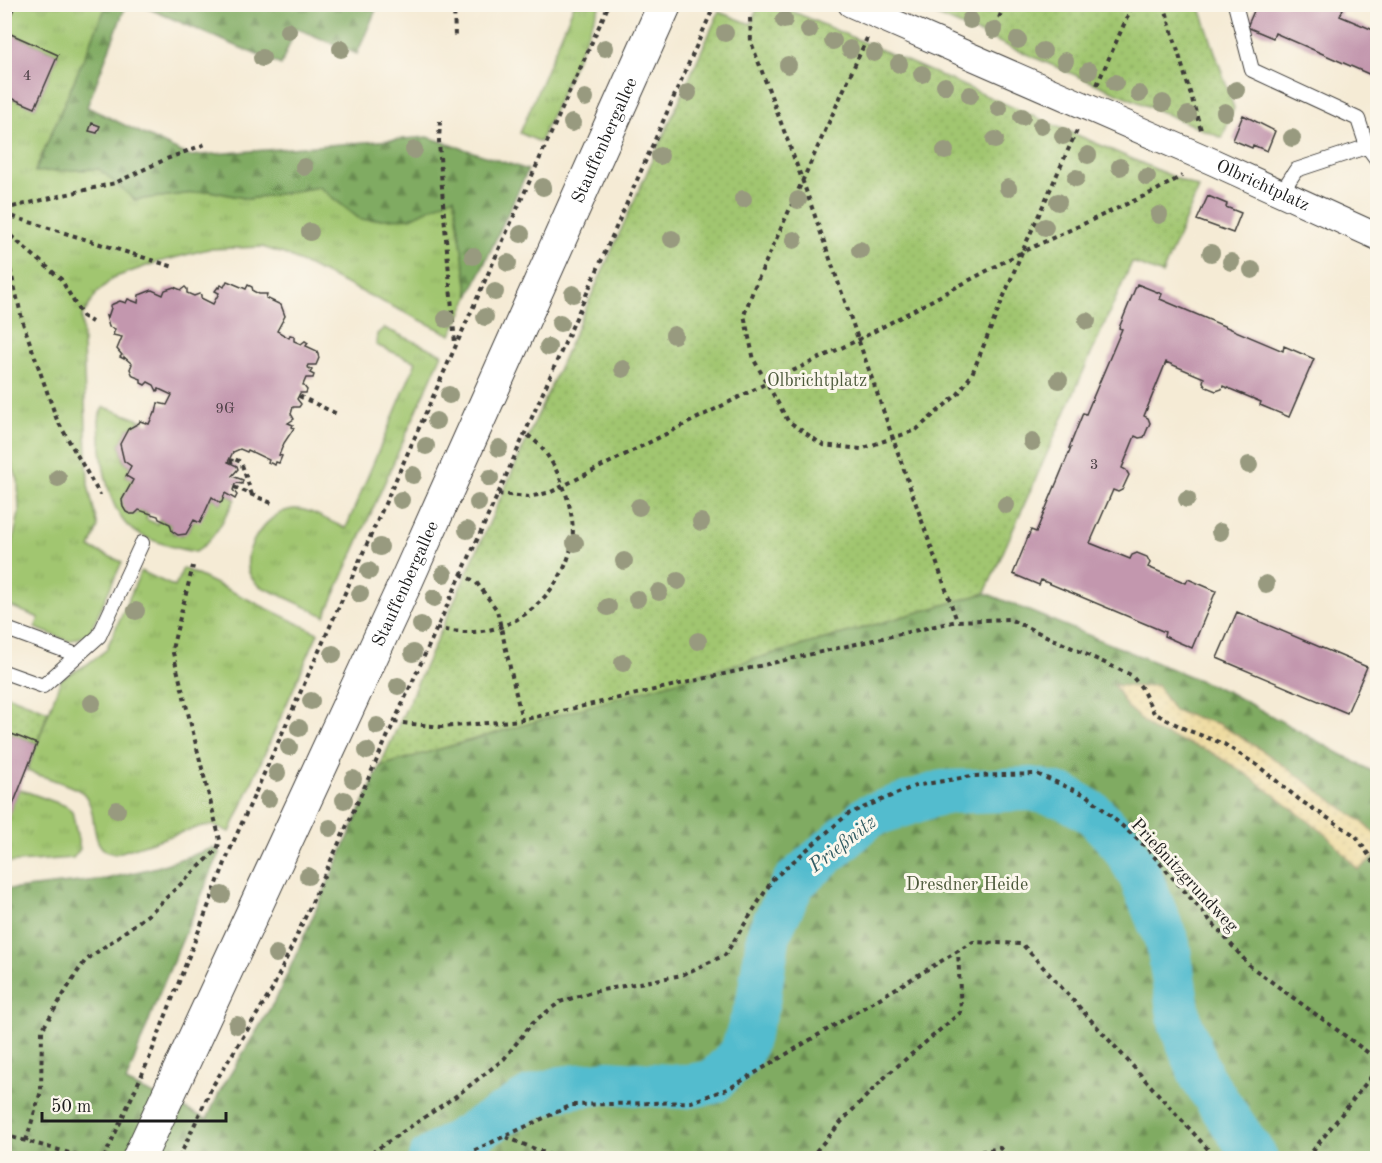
<svg xmlns="http://www.w3.org/2000/svg" width="1382" height="1163" font-family="'Old Standard TT',serif">
	<style>
		.grass { fill: url(#grass-tufts); stroke: #5e7146; stroke-width: 1.5 }
		.forest { fill: url(#forest-firs); stroke: #4e643f; stroke-width: 1.5 }
		.sand { fill: url(#sand-dots); stroke: #857b5d; stroke-width: 1.5 }
		.park { fill: url(#park-dots); stroke: #5e7146; stroke-width: 1.5 }
		.lines { fill: none; stroke-linecap: round; stroke-linejoin: round }
		.river { stroke: #52bcce; stroke-width: 44 }
		.building { fill: #c397ae }
		.lane-casing { stroke: #3d3b38; stroke-width: 16 }
		.street-casing { stroke: #3d3b38; stroke-width: 28 }
		.secondary-casing { stroke: #3d3b38; stroke-width: 35 }
		.path { stroke: #3d3b38; stroke-width: 4; stroke-dasharray: 4.5 4.5; stroke-linecap: butt }
		.lane { stroke: #fff; stroke-width: 14 }
		.street { stroke: #fff; stroke-width: 26 }
		.secondary { stroke: #fff; stroke-width: 33 }
		.tree { fill: #989a7f }
		.labels { text-anchor: middle; stroke-width: 6; stroke-linejoin: round; paint-order: stroke }
		.number-label { font-size: 15px; fill: #463b40 }
		.street-label { font-size: 18px; fill: #1c1c1c; stroke: #fbf7ec }
		.park-label { font-size: 18px; fill: #4b5839; stroke: #fbf7ec }
		.water-label { font-size: 20px; font-style: italic; fill: #325c63; stroke: #fbf7ec }
	</style>
	<defs>
		<pattern id="grass-tufts" width="24" height="20" patternUnits="userSpaceOnUse" patternTransform="scale(1.5)"><rect width="24" height="20" fill="#a1c670"/><path d="M3 7l-1-3M5 7V3M7 7l1-3M15 17l-1-3M17 17v-4M19 17l1-3" fill="none" stroke="#8aaa60"/></pattern>
		<pattern id="forest-firs" width="22" height="20" patternUnits="userSpaceOnUse" patternTransform="scale(1.5)"><rect width="22" height="20" fill="#80ab62"/><path d="M5 1l3.5 6h-7zM16 11l3.5 6h-7z" fill="#688a50"/></pattern>
		<pattern id="sand-dots" width="8" height="8" patternUnits="userSpaceOnUse" patternTransform="scale(1.5)"><rect width="8" height="8" fill="#eeda9e"/><path d="M2 2h.1M6 6h.1" fill="none" stroke="#ccba88" stroke-width="1.8" stroke-linecap="round"/></pattern>
		<pattern id="park-dots" width="8" height="8" patternUnits="userSpaceOnUse" patternTransform="scale(1.5)"><rect width="8" height="8" fill="#a1c670"/><path d="M2 2h.1M6 6h.1" fill="none" stroke="#8aaa60" stroke-width="1.8" stroke-linecap="round"/></pattern>
	</defs>
	<rect width="100%" height="100%" fill="#fbf7ec"/>
	<filter id="ink" filterUnits="userSpaceOnUse"><feTurbulence type="fractalNoise" baseFrequency=".0167" numOctaves="2"/><feDisplacementMap in="SourceGraphic" scale="12" xChannelSelector="R" yChannelSelector="G"/><feConvolveMatrix kernelMatrix="1 2 1 2 8 2 1 2 1" color-interpolation-filters="sRGB"/></filter>
	<filter id="wash" filterUnits="userSpaceOnUse"><feTurbulence type="fractalNoise" baseFrequency=".008" numOctaves="4" result="noise"/><feDisplacementMap in="SourceGraphic" scale="24" xChannelSelector="R" yChannelSelector="G"/><feGaussianBlur stdDeviation="1.35" result="paint"/><feColorMatrix in="noise" values="0 0 0 0 0 0 0 0 0 0 0 0 0 0 0 0 0 1.4 0 .05"/><feComposite in="paint" operator="in"/></filter>
	<g filter="url(#wash)">
		<rect width="100%" height="100%" fill="#f5ebd5"/>
		<path class="grass" d="M16,5h91l-72,166 65,-2 35,31 75,-9 39,8 70,-12 42,33 94,-23 14,100 -18,38 -167,-81 -22,-7 -54,2 -53,14 -42,15 -16,15 -15,23 6,169 10,42 -8,21 32,14 -32,70 -11,6 -10,3 -34,-13 4,-10 -34,-14v-42l8,-21 6,-28 -1,-33 -14,-35v-350l31,13 23,-53 -53,-24z
			M574,5h26l-60,137 -20,-9z
			M384,328l58,26 -117,262c-17,-8 -33,-16 -50,-23 -5,-3 -13,-5 -17,-8 -28,-22 6,-74 36,-76 17,-1 36,14 52,19l70,-166 -40,-17 1,-11z
			M104,407l39,14 -15,8 -8,15 4,18 7,4 -5,10 7,4 -11,20 4,12 9,2 4,-4 9,4 -2,5 11,5 2,-5 11,5 3,9 9,2 5,-3 7,-12 18,-23 8,6 2,-1 3,-9 10,6c-11,20 -20,40 -39,53 -16,-2 -53,-13 -65,-23 -22,-18 -29,-64 -31,-91 0,-10 -4,-23 4,-31z
			M183,568l135,65 -88,199 -18,-7 -13,2 -84,27c-30,-5 -14,-42 -32,-61 -7,-7 -45,-18 -56,-22l34,-92 25,-14 20,-15 35,-79 34,16z
			M19,789l47,17 6,5 8,38 -7,9 -68,5 -1,-38z"/>
		<path class="forest" d="M107,4l19,1 -39,102 102,49 239,-19 100,33 -59,127 -15,-100 -43,21 -50,2 -42,-33 -70,12 -39,-8 -75,9 -36,-31 -64,3z
			M140,5h238l-21,49 -61,-26 -15,37z
			M985,593l243,99 149,82v384h-1372l-1,-270 12,1 90,-10 51,-12 56,-19 7,4 -63,147 -31,83 81,37 13,-28 57,-94 103,-231z"/>
		<path class="sand" d="M1114,685l27,2 16,-2 17,26 45,13 44,27 102,73 12,12v19l-19,15 -30,-34 -83,-63 -36,-22 -55,-20 -27,-24z"/>
		<path class="park" d="M759,5h19l421,183 -37,86 -30,-12 -147,331 -605,173 339,-754 32,12z
			M912,5h287l35,103 -12,30z
			M4,694l44,17 -11,33 -32,-13z"/>
		<g class="lines">
			<path class="river" d="M430,1158l100,-60 31,-10 47,-6 75,5 30,-5 28,-28 17,-52 11,-69 25,-51 75,-66 74,-24 89,-3 33,8 29,17 27,29 18,30 29,71 12,78 22,56 54,80"/>
		</g>
		<g id="blocks">
			<path class="building" d="M4,4h12l-12,27z
				M1257,4h88l-5,12 38,16v46l-103,-45 -2,5 -26,-11z
				M4,31l54,24 -23,53 -31,-13z
				M1243,115l32,16 -8,20 -14,-6 -1,3 -19,-8z
				M92,123l8,3 -3,7 -8,-2z
				M1208,196l19,8 -1,3 15,6 -8,20 -36,-13z
				M227,281l19,8 2,-4 4,2 1,4 6,3h8l-1,4 15,7 4,11 -8,15 12,7 1,-3 4,1v5l7,3 4,-3 3,2 -2,3 11,5 2,7 -3,7h-8l-1,2 5,3 -2,3 4,2 -1,3h-7l-3,7 4,5 -1,3h-6l-3,6 4,5 -2,3h-6l-2,7 3,5 -6,4 5,2 -1,2 2,1 -10,15 -5,12 3,1 -3,7 -3,-1 -1,3 -7,-3 1,-2 -21,-10 -1,2 -7,-3 -7,3 -5,10 9,4 1,3 -6,7 11,4 -1,4 -5,-1 -2,1 -2,6 4,5 -2,4 -10,-6 -3,9 -2,1 -8,-6 -12,26 -6,-3 -8,14 -8,1 -6,-4 -2,-7 -11,-5 -1,-3 -19,-6 -4,4h-5l-4,-2 -3,-5 -1,-7 11,-20 -7,-4 5,-10 -7,-5 -4,-17 8,-15 11,-6 1,-2 9,3 5,-11h2l2,-10 9,2 5,-10 -13,-6 -2,2 -3,-6 -6,-3 -3,3 -4,-2v-4l-8,-3 -3,-7 2,-5 -8,-7v2l-4,-2 2,-2 -5,-6 5,-12 -9,-2 2,-6 -6,-2 -3,-11 2,1 3,-9 -1,-2 3,-2 7,-3 6,2 2,-4 10,4 1,-8 3,-1 10,-4 11,5 2,-5 9,-3 7,3 4,-3 2,2v4l7,3 5,-2 2,1v3l12,6 6,-11 -4,-2 3,-4 1,1 2,-3 3,2z
				M1137,284l25,10 -2,5 123,52 1,-5 30,13 -25,58 -29,-12 1,-3 -38,-16 -1,3 -6,2 -10,-4 -3,-5 1,-4 -38,-16 -22,54 4,2 2,5 -6,14 -5,1 -4,-2 -13,32 4,2 3,5 -7,15 -4,2 -5,-2 -23,53 40,16 2,-4 5,-2 10,4 3,6 -2,4 38,16 2,-4 28,12 -24,57 -28,-12 1,-4 -124,-52 -2,5 -26,-11 18,-44 5,2 35,-84h-2l14,-35 3,1 36,-85 -3,-1z
				M1237,612l130,55 -20,46 -130,-55z
				M4,731l33,13 -32,81h-1z"/>
		</g>
	</g>
	<g filter="url(#ink)">
		<use href="#blocks" fill-opacity="0" stroke="#3d3b38" stroke-width="1.5"/>
		<g class="lines">
			<g class="lane-casing">
				<path id="lane" d="M1235,4l17,66 106,49 9,27 11,15
					M1281,193l15,-23 82,-27
					M4,628l73,27
					M4,672l39,14 56,-50 43,-93"/>
			</g>
			<g class="street-casing">
				<g id="street">
					<path id="s1" d="M851,4l360,157 167,76"/>
				</g>
			</g>
			<g class="secondary-casing">
				<g id="secondary">
					<path id="s2" d="M139,1158l266,-574 260,-580"/>
				</g>
			</g>
			<path class="path" d="M454,4l1,33
				M1164,4l37,126
				M731,10l3,-6
				M750,18l1,24 52,140 154,439
				M999,18l6,-14
				M867,38l-113,250 -10,27 10,45 34,61 35,24 38,4 55,-19 42,-36 14,-20 50,-122 133,-61 27,-15
				M1097,85l36,-81
				M440,121l-1,20 4,62 12,141
				M4,209l111,-26 49,-23 44,-17
				M4,214l170,53
				M4,230l57,49 21,37 10,6
				M4,243l19,80 34,97 43,75
				M299,396l38,18
				M231,463l1,-5 9,4 11,33
				M234,487l40,17
				M498,494l31,3 22,-5 216,-109 91,-43 164,-88 56,-124
				M461,574l15,8 21,28 25,110
				M436,628c21,5 43,6 64,-1 35,-12 66,-47 72,-84 5,-30 -13,-77 -33,-98 -4,-5 -9,-8 -14,-12
				M394,722l47,5 81,-7 435,-99 52,-2 122,56 10,12 13,26 33,17 37,14 33,21 44,36 55,35 22,33
				M4,1135l84,23
				M506,1137l51,21
				M26,1141l15,-50 1,-61 34,-56 9,-13 64,-47 68,-64 3,-10 -48,-191 21,-83
				M104,1158l45,-99 83,-214 377,-841
				M179,1158l33,-71 60,-97 226,-496 217,-490
				M364,1158l92,-62 48,-37 29,-37 27,-20 32,-10 90,-17 43,-20 48,-76 75,-65 67,-28 57,-10 65,-2 51,22 57,50 105,120 128,94
				M458,1158l114,-53 119,-3 39,-14 243,-146 49,2 194,214
				M810,1158l33,-38 44,-45 74,-63 -3,-61
				M945,1158l55,-10 7,10
				M1307,1158l71,-90"/>
			<use href="#lane" class="lane"/>
			<use href="#street" class="street"/>
			<use href="#secondary" class="secondary"/>
		</g>
		<g class="tree">
			<circle cx="784" cy="20" r="9"/>
			<circle cx="970" cy="20" r="9"/>
			<circle cx="809" cy="30" r="9"/>
			<circle cx="994" cy="30" r="9"/>
			<circle cx="288" cy="31" r="9"/>
			<circle cx="725" cy="33" r="9"/>
			<circle cx="1018" cy="40" r="9"/>
			<circle cx="833" cy="41" r="9"/>
			<circle cx="605" cy="48" r="9"/>
			<circle cx="341" cy="49" r="9"/>
			<circle cx="850" cy="49" r="9"/>
			<circle cx="1043" cy="51" r="9"/>
			<circle cx="874" cy="53" r="9"/>
			<circle cx="262" cy="58" r="9"/>
			<circle cx="1065" cy="61" r="9"/>
			<circle cx="899" cy="64" r="9"/>
			<circle cx="788" cy="65" r="9"/>
			<circle cx="1089" cy="71" r="9"/>
			<circle cx="922" cy="74" r="9"/>
			<circle cx="1115" cy="83" r="9"/>
			<circle cx="945" cy="86" r="9"/>
			<circle cx="1236" cy="90" r="9"/>
			<circle cx="688" cy="93" r="9"/>
			<circle cx="1139" cy="94" r="9"/>
			<circle cx="970" cy="95" r="9"/>
			<circle cx="585" cy="98" r="9"/>
			<circle cx="1163" cy="103" r="9"/>
			<circle cx="999" cy="108" r="9"/>
			<circle cx="1225" cy="112" r="9"/>
			<circle cx="1188" cy="115" r="9"/>
			<circle cx="1022" cy="117" r="9"/>
			<circle cx="572" cy="123" r="9"/>
			<circle cx="1041" cy="126" r="9"/>
			<circle cx="1063" cy="136" r="9"/>
			<circle cx="1292" cy="138" r="9"/>
			<circle cx="995" cy="140" r="9"/>
			<circle cx="414" cy="150" r="9"/>
			<circle cx="945" cy="151" r="9"/>
			<circle cx="1088" cy="155" r="9"/>
			<circle cx="660" cy="156" r="9"/>
			<circle cx="304" cy="167" r="9"/>
			<circle cx="1120" cy="167" r="9"/>
			<circle cx="1147" cy="177" r="9"/>
			<circle cx="1076" cy="178" r="9"/>
			<circle cx="543" cy="187" r="9"/>
			<circle cx="1008" cy="188" r="9"/>
			<circle cx="743" cy="199" r="9"/>
			<circle cx="798" cy="200" r="9"/>
			<circle cx="1058" cy="202" r="9"/>
			<circle cx="1159" cy="215" r="9"/>
			<circle cx="1045" cy="227" r="9"/>
			<circle cx="310" cy="232" r="9"/>
			<circle cx="521" cy="234" r="9"/>
			<circle cx="672" cy="239" r="9"/>
			<circle cx="794" cy="240" r="9"/>
			<circle cx="860" cy="250" r="9"/>
			<circle cx="1211" cy="253" r="9"/>
			<circle cx="473" cy="256" r="9"/>
			<circle cx="1231" cy="262" r="9"/>
			<circle cx="508" cy="263" r="9"/>
			<circle cx="1252" cy="270" r="9"/>
			<circle cx="495" cy="292" r="9"/>
			<circle cx="573" cy="294" r="9"/>
			<circle cx="485" cy="317" r="9"/>
			<circle cx="446" cy="319" r="9"/>
			<circle cx="1087" cy="321" r="9"/>
			<circle cx="560" cy="323" r="9"/>
			<circle cx="674" cy="335" r="9"/>
			<circle cx="548" cy="347" r="9"/>
			<circle cx="623" cy="369" r="9"/>
			<circle cx="842" cy="379" r="9"/>
			<circle cx="1059" cy="380" r="9"/>
			<circle cx="449" cy="395" r="9"/>
			<circle cx="436" cy="421" r="9"/>
			<circle cx="1032" cy="442" r="9"/>
			<circle cx="426" cy="446" r="9"/>
			<circle cx="499" cy="448" r="9"/>
			<circle cx="1249" cy="465" r="9"/>
			<circle cx="413" cy="475" r="9"/>
			<circle cx="58" cy="478" r="9"/>
			<circle cx="490" cy="478" r="9"/>
			<circle cx="1187" cy="499" r="9"/>
			<circle cx="401" cy="500" r="9"/>
			<circle cx="478" cy="503" r="9"/>
			<circle cx="1006" cy="505" r="9"/>
			<circle cx="639" cy="507" r="9"/>
			<circle cx="701" cy="522" r="9"/>
			<circle cx="467" cy="530" r="9"/>
			<circle cx="1220" cy="532" r="9"/>
			<circle cx="575" cy="543" r="9"/>
			<circle cx="380" cy="547" r="9"/>
			<circle cx="624" cy="561" r="9"/>
			<circle cx="369" cy="571" r="9"/>
			<circle cx="444" cy="574" r="9"/>
			<circle cx="678" cy="581" r="9"/>
			<circle cx="1266" cy="584" r="9"/>
			<circle cx="659" cy="592" r="9"/>
			<circle cx="360" cy="594" r="9"/>
			<circle cx="434" cy="598" r="9"/>
			<circle cx="637" cy="599" r="9"/>
			<circle cx="608" cy="607" r="9"/>
			<circle cx="136" cy="611" r="9"/>
			<circle cx="421" cy="625" r="9"/>
			<circle cx="698" cy="641" r="9"/>
			<circle cx="413" cy="653" r="9"/>
			<circle cx="333" cy="654" r="9"/>
			<circle cx="623" cy="663" r="9"/>
			<circle cx="398" cy="686" r="9"/>
			<circle cx="311" cy="701" r="9"/>
			<circle cx="92" cy="703" r="9"/>
			<circle cx="377" cy="726" r="9"/>
			<circle cx="299" cy="728" r="9"/>
			<circle cx="289" cy="747" r="9"/>
			<circle cx="367" cy="751" r="9"/>
			<circle cx="277" cy="773" r="9"/>
			<circle cx="353" cy="779" r="9"/>
			<circle cx="268" cy="799" r="9"/>
			<circle cx="344" cy="800" r="9"/>
			<circle cx="117" cy="810" r="9"/>
			<circle cx="330" cy="828" r="9"/>
			<circle cx="308" cy="876" r="9"/>
			<circle cx="222" cy="895" r="9"/>
			<circle cx="276" cy="954" r="9"/>
			<circle cx="237" cy="1025" r="9"/>
		</g>
	</g>
	<g class="labels">
		<g class="number-label">
			<text x="27" y="80">4</text>
			<text x="225" y="413">9G</text>
			<text x="1094" y="469">3</text>
		</g>
		<g class="street-label">
			<text dy="6" stroke="none"><textPath href="#s2" startOffset="1119">Stauffenbergallee</textPath></text>
			<text dy="6" stroke="none"><textPath href="#s1" startOffset="450">Olbrichtplatz</textPath></text>
			<text dy="6" stroke="none"><textPath href="#s2" startOffset="633">Stauffenbergallee</textPath></text>
			<text transform="translate(1185 875) rotate(47)" y="6">Prießnitzgrundweg</text>
		</g>
		<g class="park-label">
			<text x="817" y="386">Olbrichtplatz</text>
			<text x="967" y="890">Dresdner Heide</text>
		</g>
		<g class="water-label">
			<text transform="translate(842 843) rotate(-38)" y="7">Prießnitz</text>
		</g>
	</g>
	<rect width="1382" height="1163" fill="none" stroke="#fbf7ec" stroke-width="24"/>
	<path d="M42 1112v9h184v-9" fill="none" stroke="#1c1c1c" stroke-width="3"/>
	<text x="51" y="1112" font-size="18" fill="#1c1c1c" stroke="#fbf7ec" stroke-width="4.5" paint-order="stroke">50 m</text>
</svg>
